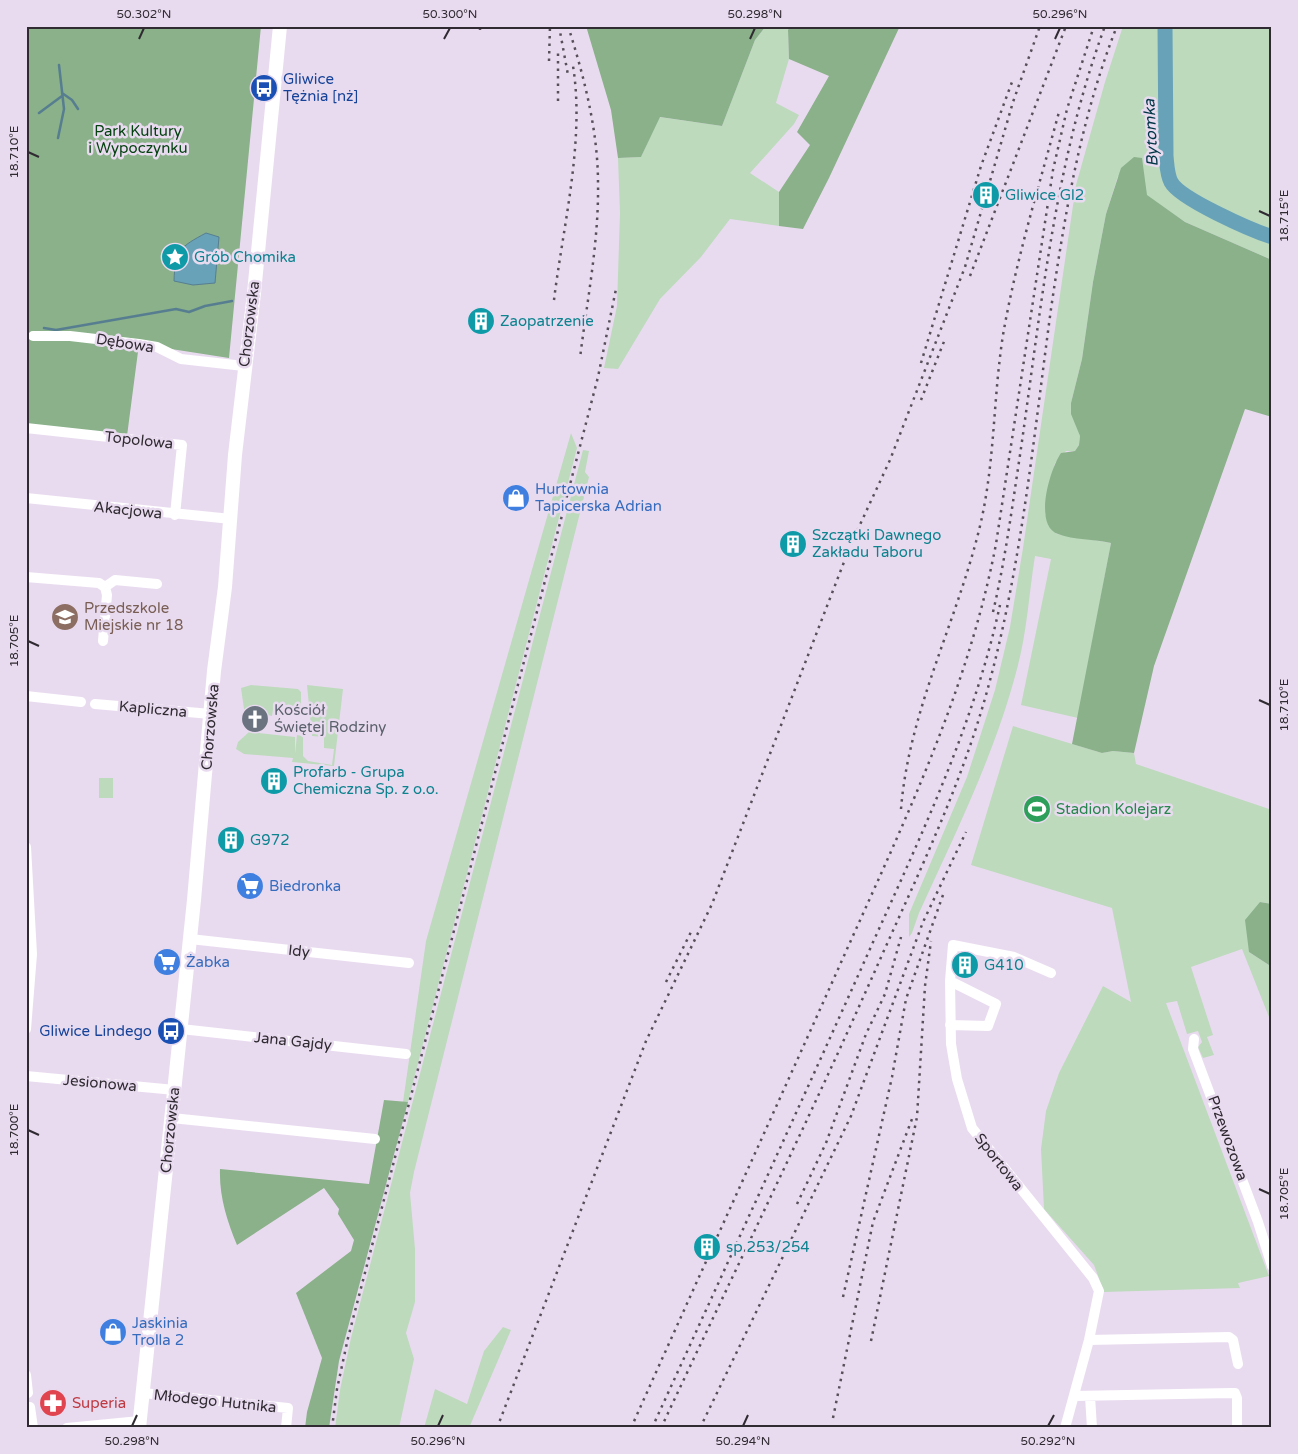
<svg xmlns="http://www.w3.org/2000/svg" width="1298" height="1454" font-family="'Varela Round',sans-serif">
	<style>
		.green { fill: #bddabd }
		.forest { fill: #8ab18a }
		.water { fill: #68a2b9; stroke: #577e90 }
		.lines { fill: none; stroke-linecap: round; stroke-linejoin: round }
		.stream { stroke: #577e90; stroke-width: 2.5 }
		.river { stroke: #68a2b9; stroke-width: 15 }
		.street { stroke: #fff; stroke-width: 10 }
		.secondary { stroke: #fff; stroke-width: 14 }
		.rail { stroke: #57505a; stroke-width: 2.5; stroke-dasharray: 2.5 5; stroke-linecap: butt }
		.ticks { fill: none; stroke: #302b32; stroke-width: 2 }
		.labels { text-anchor: middle; stroke-width: 5; stroke-linejoin: round; paint-order: stroke }
		.transit-label { font-size: 15px; fill: #164399; stroke: #e9dbef; text-anchor: start }
		.park-label { font-size: 15px; fill: #044210; stroke: #e9dbef }
		.culture-label { font-size: 15px; fill: #0d838f; stroke: #e9dbef; text-anchor: start }
		.street-label { font-size: 15px; fill: #302b32; stroke: #e9dbef }
		.shop-label { font-size: 15px; fill: #366cbe; stroke: #e9dbef; text-anchor: start }
		.education-label { font-size: 15px; fill: #785e54; stroke: #e9dbef; text-anchor: start }
		.worship-label { font-size: 15px; fill: #5b616d; stroke: #e9dbef; text-anchor: start }
		.leisure-label { font-size: 15px; fill: #27864d; stroke: #e9dbef; text-anchor: start }
		.health-label { font-size: 15px; fill: #be3a42; stroke: #e9dbef; text-anchor: start }
		.water-label { font-size: 16px; font-style: italic; fill: #003646; stroke: #e9dbef }
		.neatline { fill: none; stroke: #302b32; stroke-width: 2 }
		.ticks-label { font-size: 12px; text-anchor: middle; fill: #302b32 }
	</style>
	<rect width="100%" height="100%" fill="#e9dbef"/>
	<path class="green" d="M766,26h24l-2,4 1,29 -13,44 23,12 -5,9 -44,49 29,19v34l-49,-7 -29,38 -41,42 -42,70 -14,-1 13,-62 3,-93 -2,-55 23,-1 18,-40 63,9 33,-86z
		M1123,26h149v234l-87,-38 -67,-46 -12,38 -13,68 -11,77 -11,44 9,33 -1,9 -4,6h-9l-11,12 -8,34 -2,17 12,20 54,9 -33,175 -57,-13 30,-146 -16,-3c-6,37 -8,77 -18,113 -22,85 -62,165 -98,244l-7,20 -3,4v-23l58,-137 28,-87 15,-63 13,-79 53,-363 29,-103z
		M571,433l6,15 -169,654h-5l23,-161z
		M583,450l6,1 -4,21 4,5 -175,695 -4,21 5,56v53l-9,31 8,26 -15,69h-64l5,-38 11,-52z
		M251,685l47,4 3,3v14h-3l-1,7 -24,-3 -1,6 -9,-2v-5h-19l-3,-21z
		M307,685l36,4 -9,77 -42,-4 1,-4 -49,-4 -8,-5 2,-7 11,-10 46,5v17l2,-19 6,1v20l5,5 24,4 2,-16 -10,-1v-11l-12,-1z
		M1013,726l89,27 11,-2 21,2 2,11 136,46v94l-12,-2 -11,50 23,15v49l-3,1 -27,-68 -51,18 22,68 -6,2 7,18 -11,3 -5,-11 4,-5 -4,-11 -11,3 -10,-33 -11,2 103,273 -31,7 2,5 -136,4 -10,-27 -50,-56 -3,-60 5,-38 13,-38 44,-87 28,16 -19,-94 -141,-43z
		M99,778h14v20h-14z
		M503,1327l8,3 -42,98h-45l11,-39 32,15 17,-53z"/>
	<path class="forest" d="M26,26h235l-32,332 -90,-14 -12,92 -101,-11z
		M586,26h180l-11,14 -33,86 -62,-9 -19,40 -23,1 -7,-48z
		M790,26h110l-71,152 -26,51 -24,-3v-34l31,-47 -13,-13 32,-56 -40,-17 -1,-29z
		M1134,157l8,1 5,37 38,27 87,38v157l-27,-8 -91,257 -20,87 -21,-2 -11,2 -30,-9 39,-201c-17,-4 -37,-3 -53,-9 -25,-9 -8,-65 3,-81l14,-2 4,-6 1,-9 -9,-22v-11l11,-44 11,-77 13,-68 15,-46z
		M1260,902l12,2v63l-23,-15 -4,-32z
		M384,1100l24,2 -69,259 -10,67h-24l2,-16 15,-54 -26,-65 55,-42 3,-11 -16,-26 1,-5 -15,-21 -87,57c-10,-24 -18,-49 -17,-76l149,15z"/>
	<path class="water" d="M206,233l13,4 -4,46 -22,2 -19,-4c1,-31 6,-34 32,-48z"/>
	<g class="lines">
		<path class="stream" d="M62,93l10,7 6,9
			M39,113l23,-17
			M58,138l6,-29 -5,-44
			M44,328l12,2 120,-21 13,3 16,-6 27,-5"/>
		<path class="river" d="M1165,26l1,130c1,9 1,18 5,26 9,17 80,48 101,55"/>
		<path class="street" d="M33,336h37l69,8 18,3 24,12 63,7
			M26,428l156,17 -7,70
			M26,498l205,21
			M26,577l73,6 6,4 10,-7 42,4
			M103,641l4,-46 -2,-8
			M26,696l55,6
			M95,704l116,10
			M26,847l6,107 -6,75
			M190,939l219,24
			M1051,973l-37,-16 -61,-12 -3,36 1,63 6,35 15,49 121,150 6,13 -10,49 -24,88
			M950,1025l38,1 8,-22 -46,-23
			M181,1029l225,25
			M1194,1039l-1,10 65,173 14,44
			M26,1076l149,14
			M172,1118l203,21
			M1089,1340l140,-3 4,3 5,24
			M26,1375l2,18
			M143,1393l145,15 -2,20
			M1074,1396l158,-3h3l2,5v30
			M1090,1396l2,32
			M30,1407l3,21
			M67,1428l73,-7"/>
		<path class="secondary" d="M139,1428l55,-528 20,-229 11,-84 10,-132 19,-162 26,-267"/>
		<path class="rail" d="M559,26l9,49
			M568,26c16,50 30,105 30,157 1,58 -11,118 -18,175
			M471,29v-3
			M480,30v-4
			M549,61l1,-35
			M558,101v-52
			M970,276l96,-250
			M554,300c9,-74 31,-160 19,-234
			M921,363l60,-197 31,-84
			M921,400l24,-61
			M993,612c12,-51 19,-104 27,-157 21,-144 34,-291 85,-429
			M901,809c8,-99 56,-187 79,-283 15,-63 13,-127 23,-191 13,-75 36,-149 56,-223
			M666,982l26,-52
			M797,1204l29,-61 40,-109 19,-40 16,-57
			M843,1297l49,-220 14,-78 37,-104
			M871,1341l46,-224 8,-131 6,-45
			M833,1418l40,-196 39,-103
			M332,1428l5,-39 11,-51 250,-961 18,-88
			M497,1428l149,-387 66,-137 139,-360 39,-84 75,-193 48,-165 27,-76
			M631,1428c69,-154 139,-307 208,-461 62,-139 128,-272 157,-423l57,-374 14,-61 27,-83
			M652,1428c70,-153 140,-305 209,-459 53,-119 111,-236 139,-364
			M661,1428c74,-158 151,-314 221,-473 40,-89 82,-177 107,-271 33,-122 45,-250 62,-375 14,-96 30,-192 66,-283
			M700,1428l151,-312 72,-194 43,-90"/>
	</g>
	<path class="ticks" d="M139,39l5,-11M444,39l6,-11M750,39l5,-11M1055,39l5,-11M28,152l11,5M1259,211l11,5M28,641l11,5M1259,700l11,5M28,1130l11,5M1259,1189l11,5M132,1426l5,-11M438,1426l5,-11M743,1426l5,-11M1048,1426l6,-11"/>
	<defs>
		<g id="bus-disc" transform="scale(1.4375)"><circle r="9.5" fill="#1a4fb4" stroke="#e9dbef"/><path d="M-5-6H5V4H4V6H2V4H-2V6H-4V4H-5ZM-3.5-4V0h7V-4ZM-3.5 1.2v1.5H-2V1.2ZM2 1.2v1.5H3.5V1.2Z" fill="#fff"/></g>
		<g id="building-disc" transform="scale(1.4375)"><circle r="9.5" fill="#0f9aa8" stroke="#e9dbef"/><path d="M-4-6H4V6H1V3H-1V6H-4ZM-2.5-4.3h1.7v1.8h-1.7ZM.8-4.3h1.7v1.8H.8ZM-2.5-1h1.7V.8h-1.7ZM.8-1h1.7V.8H.8Z" fill="#fff"/></g>
		<g id="sight-disc" transform="scale(1.4375)"><circle r="9.5" fill="#0f9aa8" stroke="#e9dbef"/><path d="M0-6L1.8-2.2L6-1.7L2.9 1.2L3.7 5.4L0 3.3L-3.7 5.4L-2.9 1.2L-6-1.7L-1.8-2.2Z" fill="#fff"/></g>
		<g id="shop-disc" transform="scale(1.4375)"><circle r="9.5" fill="#3f7fe0" stroke="#e9dbef"/><path d="M-5-2.5h2.3a2.7 3.5 0 0 1 5.4 0H5L5.5 6h-11ZM-1.5-2.5h3a1.5 2.3 0 0 0-3 0Z" fill="#fff"/></g>
		<g id="school-disc" transform="scale(1.4375)"><circle r="9.5" fill="#8d6e63" stroke="#e9dbef"/><path d="M0-5L7-2L0 1L-7-2ZM-4 1L0 2.5L4 1V4Q0 6-4 4Z" fill="#fff"/></g>
		<g id="church-disc" transform="scale(1.4375)"><circle r="9.5" fill="#6b7280" stroke="#e9dbef"/><path d="M-1.2-6h2.4v3.5h3.3v2.4h-3.3V6h-2.4V-.1h-3.3v-2.4h3.3Z" fill="#fff"/></g>
		<g id="stadium-disc" transform="scale(1.4375)"><circle r="9.5" fill="#2e9e5b" stroke="#e9dbef"/><path d="M0-5a6.5 5 0 1 0 0 10a6.5 5 0 1 0 0-10ZM-3.5-1.8h7v3.6h-7Z" fill="#fff"/></g>
		<g id="supermarket-disc" transform="scale(1.4375)"><circle r="9.5" fill="#3f7fe0" stroke="#e9dbef"/><path d="M-6-5.5h2.5l.6 2H6L4.5 2H-2.5L-4.4-4H-6ZM-1.5 3.2a1.3 1.3 0 1 0 .1 0ZM3 3.2a1.3 1.3 0 1 0 .1 0Z" fill="#fff"/></g>
		<g id="pharmacy-disc" transform="scale(1.4375)"><circle r="9.5" fill="#e0444e" stroke="#e9dbef"/><path d="M-2-6h4v4h4v4h-4v4h-4v-4h-4v-4h4Z" fill="#fff"/></g>
	</defs>
	<g fill-rule="evenodd">
		<use href="#bus-disc" x="264" y="88"/>
		<use href="#building-disc" x="986" y="195"/>
		<use href="#sight-disc" x="175" y="257"/>
		<use href="#building-disc" x="481" y="321"/>
		<use href="#shop-disc" x="516" y="498"/>
		<use href="#building-disc" x="793" y="544"/>
		<use href="#school-disc" x="65" y="617"/>
		<use href="#church-disc" x="255" y="719"/>
		<use href="#building-disc" x="274" y="781"/>
		<use href="#stadium-disc" x="1037" y="809"/>
		<use href="#building-disc" x="231" y="840"/>
		<use href="#supermarket-disc" x="250" y="886"/>
		<use href="#supermarket-disc" x="167" y="962"/>
		<use href="#building-disc" x="965" y="965"/>
		<use href="#bus-disc" x="171" y="1031"/>
		<use href="#building-disc" x="707" y="1247"/>
		<use href="#shop-disc" x="113" y="1332"/>
		<use href="#pharmacy-disc" x="53" y="1403"/>
	</g>
	<g class="labels">
		<g class="transit-label">
			<text x="283" y="84">Gliwice<tspan x="283" dy="17">Tężnia [nż]</tspan></text>
			<text x="152" y="1036" text-anchor="end">Gliwice Lindego</text>
		</g>
		<g class="park-label">
			<text x="138" y="136">Park Kultury<tspan x="138" dy="17">i Wypoczynku</tspan></text>
		</g>
		<g class="culture-label">
			<text x="1005" y="200">Gliwice Gl2</text>
			<text x="194" y="262">Grób Chomika</text>
			<text x="500" y="326">Zaopatrzenie</text>
			<text x="812" y="540">Szczątki Dawnego<tspan x="812" dy="17">Zakładu Taboru</tspan></text>
			<text x="293" y="777">Profarb - Grupa<tspan x="293" dy="17">Chemiczna Sp. z o.o.</tspan></text>
			<text x="250" y="845">G972</text>
			<text x="984" y="970">G410</text>
			<text x="726" y="1252">sp 253/254</text>
		</g>
		<g class="street-label">
			<text transform="translate(249 324) rotate(-83)" y="5">Chorzowska</text>
			<text transform="translate(125 343) rotate(9)" y="5">Dębowa</text>
			<text transform="translate(139 440) rotate(6)" y="5">Topolowa</text>
			<text transform="translate(128 510) rotate(6)" y="5">Akacjowa</text>
			<text transform="translate(153 709) rotate(5)" y="5">Kapliczna</text>
			<text transform="translate(210 727) rotate(-85)" y="5">Chorzowska</text>
			<text transform="translate(299 951) rotate(6)" y="5">Idy</text>
			<text transform="translate(293 1041) rotate(6)" y="5">Jana Gajdy</text>
			<text transform="translate(100 1083) rotate(5)" y="5">Jesionowa</text>
			<text transform="translate(170 1130) rotate(-84)" y="5">Chorzowska</text>
			<text transform="translate(1228 1138) rotate(70)" y="5">Przewozowa</text>
			<text transform="translate(999 1162) rotate(52)" y="5">Sportowa</text>
			<text transform="translate(215 1401) rotate(6)" y="5">Młodego Hutnika</text>
		</g>
		<g class="shop-label">
			<text x="535" y="494">Hurtownia<tspan x="535" dy="17">Tapicerska Adrian</tspan></text>
			<text x="269" y="891">Biedronka</text>
			<text x="186" y="967">Żabka</text>
			<text x="132" y="1328">Jaskinia<tspan x="132" dy="17">Trolla 2</tspan></text>
		</g>
		<g class="education-label">
			<text x="84" y="613">Przedszkole<tspan x="84" dy="17">Miejskie nr 18</tspan></text>
		</g>
		<g class="worship-label">
			<text x="274" y="715">Kościół<tspan x="274" dy="17">Świętej Rodziny</tspan></text>
		</g>
		<g class="leisure-label">
			<text x="1056" y="814">Stadion Kolejarz</text>
		</g>
		<g class="health-label">
			<text x="72" y="1408">Superia</text>
		</g>
		<g class="water-label">
			<text transform="translate(1150 133) rotate(-93)" y="6">Bytomka</text>
		</g>
	</g>
	<rect width="1298" height="1454" fill="none" stroke="#e9dbef" stroke-width="55"/>
	<rect x="28" y="28" width="1242" height="1398" class="neatline"/>
	<g class="ticks-label">
		<text x="144" y="18">50.302°N</text>
		<text x="450" y="18">50.300°N</text>
		<text x="755" y="18">50.298°N</text>
		<text x="1060" y="18">50.296°N</text>
		<text transform="translate(14 152) rotate(-90)" y="4">18.710°E</text>
		<text transform="translate(1284 216) rotate(-90)" y="4">18.715°E</text>
		<text transform="translate(14 641) rotate(-90)" y="4">18.705°E</text>
		<text transform="translate(1284 705) rotate(-90)" y="4">18.710°E</text>
		<text transform="translate(14 1130) rotate(-90)" y="4">18.700°E</text>
		<text transform="translate(1284 1194) rotate(-90)" y="4">18.705°E</text>
		<text x="132" y="1445">50.298°N</text>
		<text x="438" y="1445">50.296°N</text>
		<text x="743" y="1445">50.294°N</text>
		<text x="1048" y="1445">50.292°N</text>
	</g>
</svg>
